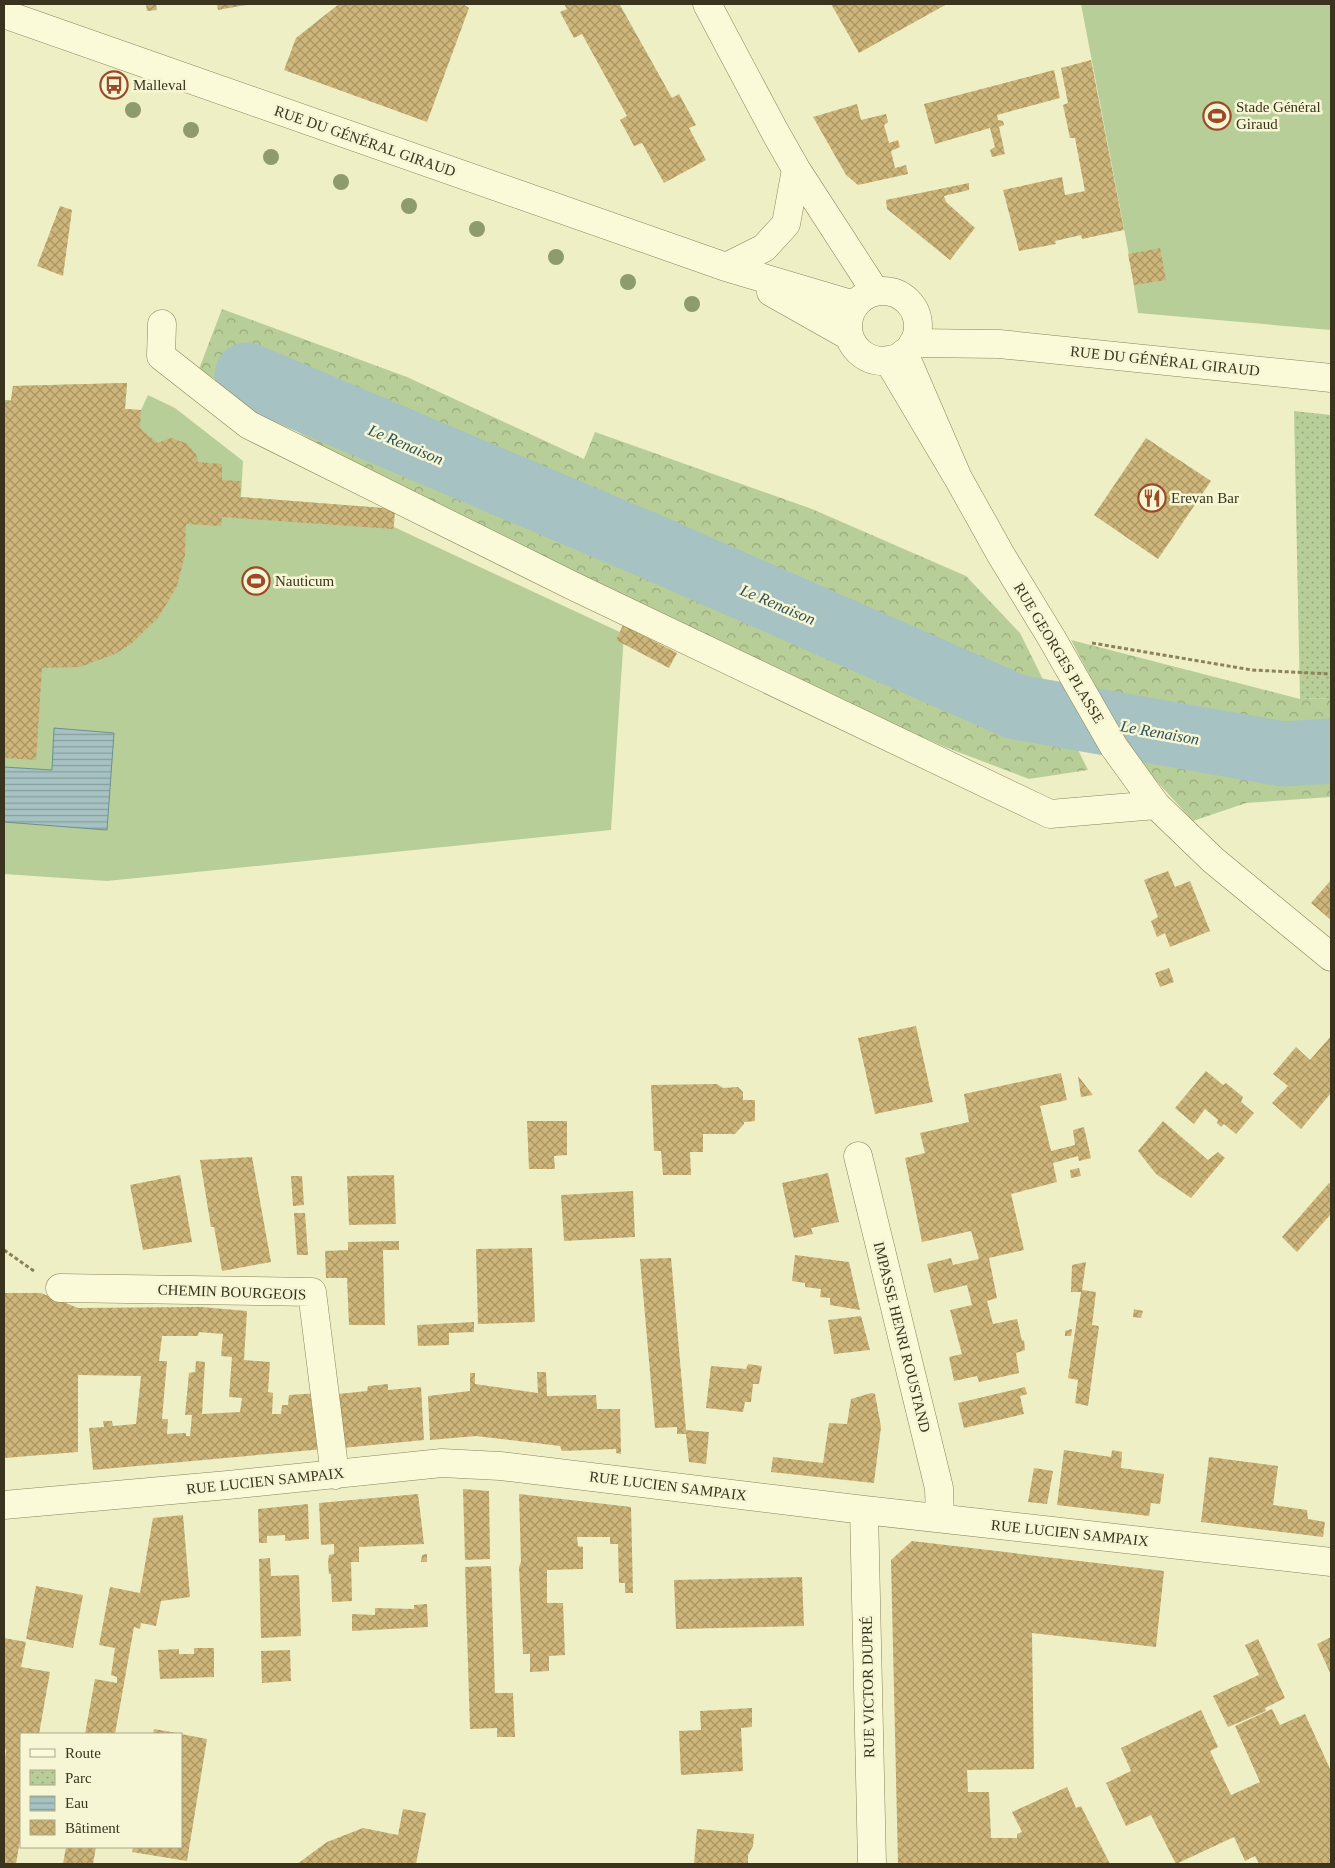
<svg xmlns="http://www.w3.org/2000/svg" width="1335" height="1868" font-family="Georgia,serif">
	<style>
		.green { fill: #b8ce98 }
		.forest { fill: url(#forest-crowns) }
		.park { fill: url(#park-dots) }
		.water { fill: url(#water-rules); stroke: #6d9091 }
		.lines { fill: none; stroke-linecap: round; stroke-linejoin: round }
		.river { stroke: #a6c2c2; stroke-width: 65 }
		.building { fill: url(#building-cross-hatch); fill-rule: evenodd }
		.minor-casing { stroke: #8b825a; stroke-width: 29 }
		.path { stroke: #8b825a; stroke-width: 3; stroke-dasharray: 4 2.5; stroke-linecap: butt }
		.minor { stroke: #faf9d8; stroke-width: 28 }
		.tree { fill: #8d9b6d }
		.labels { text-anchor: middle; stroke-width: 5; stroke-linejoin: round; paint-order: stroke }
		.poi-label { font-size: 15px; fill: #3a341e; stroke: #f6f6d4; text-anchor: start }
		.street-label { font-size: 15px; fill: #3a341e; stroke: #f6f6d4 }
		.water-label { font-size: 16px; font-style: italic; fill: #2d505a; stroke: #f6f6d4 }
	</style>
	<defs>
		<pattern id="forest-crowns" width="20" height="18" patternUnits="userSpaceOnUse" patternTransform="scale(1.25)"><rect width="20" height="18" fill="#b8ce98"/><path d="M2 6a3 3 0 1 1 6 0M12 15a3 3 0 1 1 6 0" fill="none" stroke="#97a87b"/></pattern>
		<pattern id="park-dots" width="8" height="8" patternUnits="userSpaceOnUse" patternTransform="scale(1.25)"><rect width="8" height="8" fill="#b8ce98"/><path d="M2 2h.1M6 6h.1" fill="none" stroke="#97a87b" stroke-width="1.8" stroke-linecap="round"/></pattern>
		<pattern id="water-rules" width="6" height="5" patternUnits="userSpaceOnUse" patternTransform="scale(1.25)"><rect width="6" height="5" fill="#a6c2c2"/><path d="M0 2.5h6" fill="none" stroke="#889e9d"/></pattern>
		<pattern id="building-cross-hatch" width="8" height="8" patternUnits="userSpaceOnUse" patternTransform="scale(1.25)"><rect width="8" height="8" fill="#ceb67a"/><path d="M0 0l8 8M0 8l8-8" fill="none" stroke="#a89563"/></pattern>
	</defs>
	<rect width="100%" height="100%" fill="#efefc5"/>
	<path class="green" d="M1081,4h250v326l-193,-17 -8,-53z
		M127,383l-2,26 16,1 7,-15 27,13 68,53 -2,36 154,12 -1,18 230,107 -13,196 -504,51 -103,-7v-474h7l2,-14z"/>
	<path class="forest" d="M222,309l185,68 177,82 11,-27 217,77 154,67 54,57 68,137 -59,9 -84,-32 -128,-57 -470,-227 -148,-94z
		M1071,640l229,59 31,-1v99l-85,6 -53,18 -63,-69z"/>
	<path class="park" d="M1294,411l37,4v283l-31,1z"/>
	<path class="water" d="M54,728l60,5 -7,97 -103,-8v-55l48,3z"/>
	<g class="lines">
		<path class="river" d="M247,375l403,171 366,161 267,47 48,-3"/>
	</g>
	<path class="building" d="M146,4h10l1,6 -10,1z
		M217,4h29v1l-28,5z
		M339,4h124l6,4 -42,114 -143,-52 12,-32z
		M564,4h59l-3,1 52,93 7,-4 17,31 -7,3 17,32 -42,23 -22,-40 -8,3 -14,-26 7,-4 -45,-82 -8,4 -14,-26 7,-3z
		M831,4h116l-88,49z
		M1091,60l33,170 -42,9 -1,-4 -26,6 1,3 -37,7 -16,-61 59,-13 3,18 20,-4 -10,-53h-5l-7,-33 5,-2 -7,-35z
		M1054,70l6,28 -63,17 1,5 5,1 1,4 -5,2 6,27 -13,3 -2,-7 5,-3 -5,-19 -55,16 -11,-40z
		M857,104l4,16 25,-6 2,8 -4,3 5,18 9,-3 2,7 -9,4 4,17 11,-3 2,9 -50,11 -12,-10 -33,-58z
		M969,183v7l-25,6 2,6 29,26 -25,32 -63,-51 -1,-9z
		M60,206l12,4 -9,66 -26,-10z
		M1160,248l6,32 -32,5 -6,-31z
		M127,383l-2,26 16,1 -1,18 17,15 14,-5 15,5 10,11 2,8 24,2v16l19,1 -1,16 155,12 -2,20 -171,-12 -1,9 -35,-2 -1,31 -8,31 -19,32 -27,26 -16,10 -35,13 -38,1 -6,92 -32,-2v-358l7,1 2,-15z
		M1146,438l65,43 -53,78 -64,-44z
		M623,625l54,28 -8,15 -53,-28z
		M1168,871l7,16 15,-6 20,50 -40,16 -5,-14 -8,4 -6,-16 7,-4 -14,-37z
		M1331,880v40l-20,-17z
		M1169,968l5,14 -14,5 -5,-14z
		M916,1026l17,76 -58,12 -17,-76z
		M1331,1036v57l-30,36 -29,-26 16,-17 -15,-12 23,-27 14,13z
		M1206,1071l17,14 3,-2 17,14 -2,5 13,11 -18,21 -12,-10 -3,3 -4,-4 1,-3 -13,-11 -11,15 -19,-16z
		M1061,1073l6,27 -27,6 11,45 24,-6 -2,-15 11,-3 7,31 -12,3 -1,-5 -25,7 4,19 -46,12 13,56 -35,8 8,40 -10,3 6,23 24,-5 5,22 2,-1 1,10 -9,3 3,20 -40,9 -2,-6 -23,5 -5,-24 13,-3 -12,-44 22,-5 -5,-20 -33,8 -7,-29 24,-6 2,7 26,-6 -8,-28 -49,11 -17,-84 20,-5 -5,-20 49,-11 -5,-28z
		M1078,1076l15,19 -12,2z
		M717,1084l6,4 15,-1 5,5v8h12v21l-11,1v2l-9,10h-32v18h-13l1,23h-28l-2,-24h-7l-3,-66z
		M527,1121h40v34l-13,1 1,13h-26z
		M1163,1121l45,39 10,-8 7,6 -34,40 -35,-24 -18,-23z
		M252,1157l19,105 -49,9 -8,-44h-3l-11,-67z
		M1079,1168l2,8 -10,2 -1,-8z
		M828,1173l11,49 -28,6 2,6 -19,4 -12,-55z
		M180,1175l12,67 -49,8 -13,-65z
		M394,1175l2,49 -47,1 -2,-49z
		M291,1176h11l2,29 -11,1z
		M1329,1183l2,2v29l-34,38 -15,-15z
		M633,1191l2,46 -71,4 -3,-46z
		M294,1213h11l3,42h-11z
		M399,1241v9h-16l2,75h-36l-2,-47h-21l-1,-27 23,-1v-8z
		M532,1248l3,74 -57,2 -2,-75z
		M795,1255l54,7 11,48 -30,-5v-7l-10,-1 1,-8 -16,-2v-4l-13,-2z
		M671,1258l15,172 23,2 -3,32 -17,-2 -3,-28h-9v-7l-22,1 -15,-169z
		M1086,1262l-4,28 14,2 -4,33 7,1 -11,80 -13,-3 3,-23 -10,-2 13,-86h-10l1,-27z
		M4,1293h37l37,15 123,-1 46,4 -3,49 26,2 -2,30 5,1 -1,21h9l1,-9h6l1,-10 30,-2 5,56 -231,21 -4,-42 15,-1 -1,-6h9l1,5 23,-2 5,-48 -63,-1v77l-74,6zM199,1332l24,2 -2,22 11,1 -3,40 13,1 -2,14 -38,2 3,-52 -9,-1 -1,11 -6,1 -4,42h7l-2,21h-4v-3l-19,1 1,-15h-6l5,-58h-8l3,-25h36z
		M1134,1309l9,2 -2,7 -8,-1z
		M861,1316l9,34 -36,4 -6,-34z
		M474,1322v10l-25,1v12l-31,1 -1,-21z
		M1072,1329l-1,7h-6v-5z
		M748,1364l14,2 -3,18h-6l-2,18h-6l-2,10 -37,-4 5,-42 35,3z
		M537,1372h9l1,24 49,-1 1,14h23l1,45 -5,-1v-4l-54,2 -2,-5 -84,-10 -46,4 -2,-44 42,-5v-18h5v11l63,9z
		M388,1384v6l33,-3 3,53 -82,8 -4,-54 29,-3 1,-5z
		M1025,1387l2,7 -7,2 4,18 -60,14 -6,-25z
		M871,1393l4,1 6,33 -7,56 -103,-11 2,-15 50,6 6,-40 18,1 4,-25z
		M1064,1450l47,7 1,-7 10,2 -1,16 43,6 -4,30 -9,-1 -2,13 -92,-11z
		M1209,1457l69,9 -5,39 34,5 1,9 17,3 -2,15 -122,-15z
		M1034,1468l19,3 -6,33 -19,-2z
		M463,1489l26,2 1,68 -25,1z
		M418,1494l6,50 -65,3v15h-8l1,39 -20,1 -1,-28h-2l-1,-11 1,-8 5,-1v-10l-13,1 -2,-42z
		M519,1494l112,13 2,86h-8v-10h-6l-1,-39h-8v-7h-33l1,9 5,1v22l-36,1v33h16l2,52 -16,1v15l-19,1v-18h-7l-4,-87 2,-5z
		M308,1504l1,35 -24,2v-6l-18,1v7h-8l-1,-34z
		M183,1515l7,82 -29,4 -5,25 -15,-3 -1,6 -6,-2 -19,107h-30l10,-55 22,4v-6l-6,-2 4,-27 -16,-3 11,-58 30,6 13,-75z
		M912,1541l252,30 -8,76 -124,-14 2,136 -67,1 1,22h21l2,46h26v-4l5,-2 -10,-20 55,-25 9,21 5,-2 29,58h-212l-7,-304z
		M427,1554v8h-6l1,-7z
		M270,1558l1,18 28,-1 2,61 -40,2 -2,-79z
		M491,1566l4,127h18l2,44h-18v-9l-27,1 -5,-162z
		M802,1577l2,49 -128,3 -2,-49z
		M36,1586l47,9 -10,53 -47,-9z
		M427,1604l1,23 -76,4v-17l23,1v-7l39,1v-4z
		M1331,1637v38l-14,-31z
		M4,1638l22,4 -5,25 29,5 -11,62h-18v100l-5,30h-12v-99l2,-15h-2z
		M1258,1639l27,59 -20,10 1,3 -38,16 -15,-31 46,-21 -14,-30z
		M194,1648h20v29l-54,2 -2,-29 21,-1v5h15z
		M290,1650l1,31 -29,2 -1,-32z
		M752,1708v19l-11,1 2,43 -62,4 -2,-44 22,-1 -1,-19z
		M1272,1709l8,16 25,-11 26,57v93h-72l-4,-8 -10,5 -11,-24 -58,27 -25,-49 -25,11 -20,-43 25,-12 -10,-23 80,-38 17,37 -8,4 21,44 29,-13 -25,-56z
		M154,1729l23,4v1h-24z
		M181,1734l26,5 -20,122 -55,-9 1,-5h48z
		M403,1809l23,4 -10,51h-119l30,-22 36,-14 35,7z
		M697,1829l57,5 -1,12 -5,9v9h-54z
		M66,1847h30l-3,17h-30z"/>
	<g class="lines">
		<g class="minor-casing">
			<path id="minor" d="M707,4l68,128 21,37 79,122
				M4,14l722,253 128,38
				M726,267l38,-19 22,-24 10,-55
				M848 326a35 35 0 1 1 70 0a35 35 0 1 1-70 0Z
				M771,292l78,44
				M162,324l-1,32 88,69 322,160 479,229 106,-9
				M913,343l86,1 332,34
				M888,360l70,118 -54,-125
				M958,478l43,77 50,82 63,110 42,58 57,55 118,97
				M858,1156l81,332 1,30
				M60,1288l252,4 23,183
				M4,1505l224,-20 214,-22 58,3 364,44 467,52
				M864,1510l8,354"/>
		</g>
		<path class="path" d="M1092,643l160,27 79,4
			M4,1250l30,21"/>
		<use href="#minor" class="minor"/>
	</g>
	<g class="tree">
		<circle cx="133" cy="110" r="8"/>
		<circle cx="191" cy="130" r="8"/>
		<circle cx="271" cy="157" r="8"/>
		<circle cx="341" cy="182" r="8"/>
		<circle cx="409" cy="206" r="8"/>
		<circle cx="477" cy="229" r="8"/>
		<circle cx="556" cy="257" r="8"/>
		<circle cx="628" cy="282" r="8"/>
		<circle cx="692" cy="304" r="8"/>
	</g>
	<defs>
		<g id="bus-ring" transform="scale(1.4375)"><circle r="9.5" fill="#f6f6d4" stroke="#9b4929" stroke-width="1.5"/><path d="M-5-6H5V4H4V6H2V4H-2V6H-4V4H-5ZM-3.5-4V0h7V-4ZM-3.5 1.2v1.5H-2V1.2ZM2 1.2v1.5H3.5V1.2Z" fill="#9b4929"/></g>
		<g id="stadium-ring" transform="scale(1.4375)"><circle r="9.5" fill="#f6f6d4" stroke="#9b4929" stroke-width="1.5"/><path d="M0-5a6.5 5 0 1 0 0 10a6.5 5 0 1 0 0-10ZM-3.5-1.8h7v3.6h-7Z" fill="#9b4929"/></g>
		<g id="restaurant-ring" transform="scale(1.4375)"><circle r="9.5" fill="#f6f6d4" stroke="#9b4929" stroke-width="1.5"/><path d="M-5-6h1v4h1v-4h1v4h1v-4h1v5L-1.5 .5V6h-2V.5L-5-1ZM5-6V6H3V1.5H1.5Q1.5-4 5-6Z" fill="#9b4929"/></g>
	</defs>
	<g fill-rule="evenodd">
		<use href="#bus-ring" x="114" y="85"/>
		<use href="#stadium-ring" x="1217" y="116"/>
		<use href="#restaurant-ring" x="1152" y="498"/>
		<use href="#stadium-ring" x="256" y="581"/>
	</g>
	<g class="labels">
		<g class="poi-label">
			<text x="133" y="90">Malleval</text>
			<text x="1236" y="112">Stade Général<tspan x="1236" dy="17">Giraud</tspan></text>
			<text x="1171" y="503">Erevan Bar</text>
			<text x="275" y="586">Nauticum</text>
		</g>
		<g class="street-label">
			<text transform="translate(365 141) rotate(19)" y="5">RUE DU GÉNÉRAL GIRAUD</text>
			<text transform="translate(1165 361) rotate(6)" y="5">RUE DU GÉNÉRAL GIRAUD</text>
			<text transform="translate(1059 653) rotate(59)" y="5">RUE GEORGES PLASSE</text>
			<text transform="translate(232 1292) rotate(2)" y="5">CHEMIN BOURGEOIS</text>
			<text transform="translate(902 1337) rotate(76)" y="5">IMPASSE HENRI ROUSTAND</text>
			<text transform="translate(265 1481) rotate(-6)" y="5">RUE LUCIEN SAMPAIX</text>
			<text transform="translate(668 1486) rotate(7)" y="5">RUE LUCIEN SAMPAIX</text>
			<text transform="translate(1070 1533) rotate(6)" y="5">RUE LUCIEN SAMPAIX</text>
			<text transform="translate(868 1687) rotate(-91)" y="5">RUE VICTOR DUPRÉ</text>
		</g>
		<g class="water-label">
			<text transform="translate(406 444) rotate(23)" y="6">Le Renaison</text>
			<text transform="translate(778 604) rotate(23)" y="6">Le Renaison</text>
			<text transform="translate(1160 732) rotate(10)" y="6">Le Renaison</text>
		</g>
	</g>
	<rect width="1335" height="1868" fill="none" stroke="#3a341e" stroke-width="10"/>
	<rect x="20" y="1733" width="162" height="115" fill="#f6f6d4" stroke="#aba88b"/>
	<rect x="30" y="1749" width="25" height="8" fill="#faf9d8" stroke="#aba88b"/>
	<text x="65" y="1758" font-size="15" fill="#3a341e">Route</text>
	<rect x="30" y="1770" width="25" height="15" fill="url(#park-dots)" stroke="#aba88b"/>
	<text x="65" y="1783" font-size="15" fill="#3a341e">Parc</text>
	<rect x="30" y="1796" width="25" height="15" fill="url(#water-rules)" stroke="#aba88b"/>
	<text x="65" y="1808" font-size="15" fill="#3a341e">Eau</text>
	<rect x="30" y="1820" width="25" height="15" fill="url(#building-cross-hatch)" stroke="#aba88b"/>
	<text x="65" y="1833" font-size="15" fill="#3a341e">Bâtiment</text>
</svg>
